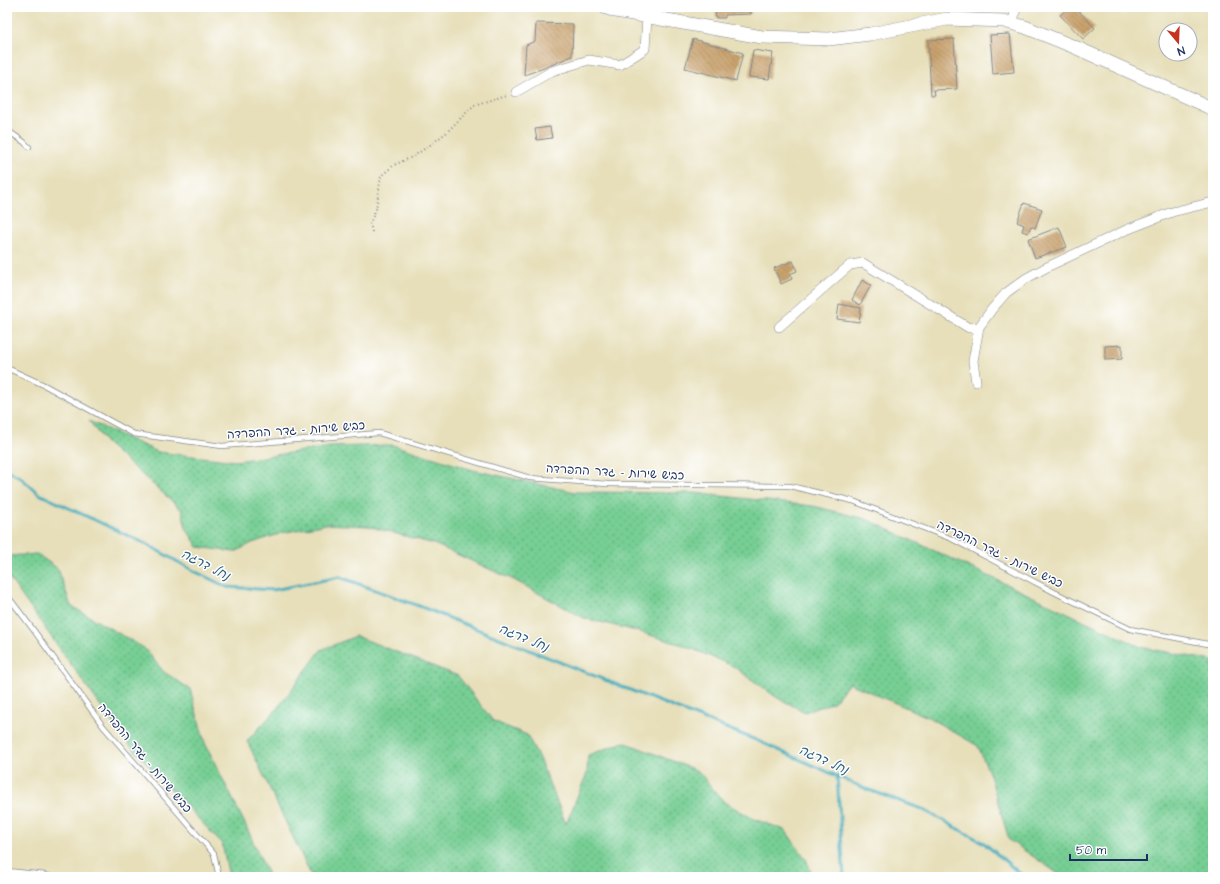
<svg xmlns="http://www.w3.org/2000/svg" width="1220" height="884" font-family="'Architects Daughter','Playpen Sans Hebrew',sans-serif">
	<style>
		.green { fill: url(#green-dots); stroke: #497f79 }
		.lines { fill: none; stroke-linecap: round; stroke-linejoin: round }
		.stream { stroke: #3caabb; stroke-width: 3 }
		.building { fill: url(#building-back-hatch) }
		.lane-casing { stroke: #81878c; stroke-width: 6 }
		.street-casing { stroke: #81878c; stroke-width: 10 }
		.secondary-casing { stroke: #81878c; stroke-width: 14 }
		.path { stroke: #81878c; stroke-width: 2; stroke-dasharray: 1 3; stroke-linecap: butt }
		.lane { stroke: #fff; stroke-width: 4.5 }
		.street { stroke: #fff; stroke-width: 9 }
		.secondary { stroke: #fff; stroke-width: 13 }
		.labels { text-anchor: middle; stroke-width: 3; stroke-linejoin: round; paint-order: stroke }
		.street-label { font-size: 12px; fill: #1b2f5e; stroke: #fff }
		.water-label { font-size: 13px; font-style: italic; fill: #286083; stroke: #fff }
	</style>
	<defs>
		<pattern id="green-dots" width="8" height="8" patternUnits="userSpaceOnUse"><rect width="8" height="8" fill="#77cf94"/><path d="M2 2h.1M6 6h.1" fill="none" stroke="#61a87c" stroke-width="1.8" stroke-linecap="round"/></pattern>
		<pattern id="building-back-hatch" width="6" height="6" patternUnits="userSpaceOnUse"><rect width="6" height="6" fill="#c9a26d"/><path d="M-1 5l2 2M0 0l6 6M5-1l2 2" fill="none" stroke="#a2845d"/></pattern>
	</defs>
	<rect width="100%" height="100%" fill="#fff"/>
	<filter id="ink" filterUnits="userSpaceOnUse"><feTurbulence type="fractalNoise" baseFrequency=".025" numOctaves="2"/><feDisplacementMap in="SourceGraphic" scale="8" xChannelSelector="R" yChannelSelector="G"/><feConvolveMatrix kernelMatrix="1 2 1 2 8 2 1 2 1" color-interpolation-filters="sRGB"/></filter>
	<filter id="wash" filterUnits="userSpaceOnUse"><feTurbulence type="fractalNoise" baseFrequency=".012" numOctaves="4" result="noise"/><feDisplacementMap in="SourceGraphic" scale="16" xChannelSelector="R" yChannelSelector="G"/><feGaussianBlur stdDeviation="0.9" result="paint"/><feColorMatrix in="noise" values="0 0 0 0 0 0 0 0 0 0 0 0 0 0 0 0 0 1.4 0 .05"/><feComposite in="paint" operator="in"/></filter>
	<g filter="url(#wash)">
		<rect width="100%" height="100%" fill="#e7dfba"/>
		<path class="green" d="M89,421l69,31 78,9 94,-14 63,-2 80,25 102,22 119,1 119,13 53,13 275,128 72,14v216h-150l-54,-37 -19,-65 -12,-29 -50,-29 -79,-34 -15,19 -29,10 -29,-15 -43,-31 -50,-21 -43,-13 -56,-14 -68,-37 -82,-37 -66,-18 -42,-2 -44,9 -30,10 -17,9 -37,-5 -12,-19 -4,-18 -76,-67z
			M37,554l21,15 13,37 73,42 20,24 26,17 15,54 41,83 23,51h-40l-7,-33 -97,-104 -118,-165v-19z
			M356,636l102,40 35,45 34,14 11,21 28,68 21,-51 1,-18 36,-13 74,29 26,31 30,17 31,11 21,29 7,18h-501l-65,-136 30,-32 44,-59z"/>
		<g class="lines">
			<path class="stream" d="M7,470l13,7 19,17 107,50 50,28 31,15 46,3 67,-13 79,29 337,134 110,49 56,20 62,34 40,34
				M837,776l7,101"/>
		</g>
		<g id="blocks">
			<path class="building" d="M715,7h35l1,7 -26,1v3h-9z
				M1069,7h6l20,21 -12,11 -23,-24z
				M536,23l37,1 -1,32 -28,12 -20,7 2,-30 9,-4z
				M1010,34l4,38 -21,2 -3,-39z
				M693,39l50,14 -7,28 -51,-13z
				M954,39l3,50 -23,1 1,5h-4l-3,-55z
				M753,50l20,3 -4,26 -20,-2z
				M550,127l2,11 -15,2 -2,-11z
				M1024,203l18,6 -7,19 -4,-2 -3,7 -6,-2 2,-6 -7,-3z
				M1059,227l8,20 -32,11 -7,-19z
				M793,261l4,10 -7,3 2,5 -11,5 -7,-16z
				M862,280l9,5 -11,20 -8,-5z
				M839,304l22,4 -2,14 -22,-3z
				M1122,345v14l-17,1v-14z"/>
		</g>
	</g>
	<g filter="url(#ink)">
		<use href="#blocks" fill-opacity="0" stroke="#81878c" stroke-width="1"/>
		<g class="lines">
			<g class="lane-casing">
				<path id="lane" d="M7,130l17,12 5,5
					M7,368l37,17 90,49 88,12 157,-13 151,45 77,6 183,2 63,15 99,38 102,53 76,37 83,16
					M7,595l25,33 71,98 111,128 5,23
					M7,871l39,4 6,2"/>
			</g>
			<g class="street-casing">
				<path id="street" d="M1013,23l2,-11 3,-5
					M516,92l36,-21 37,-11 31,5 25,-16 2,-32
					M779,327l71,-62 13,-2 106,65 10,-1
					M976,382l-3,-21 6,-34 13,-18 14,-16 19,-14 22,-12 79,-37 46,-18 41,-10"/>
			</g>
			<g class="secondary-casing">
				<path id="secondary" d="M604,7l12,4 146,26 67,2 41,-5 77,-15 57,2 21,6 52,21 136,61"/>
			</g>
			<path class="path" d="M372,232l-2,-9 6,-14 5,-33 13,-11 18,-8 14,-9 20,-15 28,-28 33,-10"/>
			<use href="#lane" class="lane"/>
			<use href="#street" class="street"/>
			<use href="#secondary" class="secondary"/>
		</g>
	</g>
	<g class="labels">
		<g class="street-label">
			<text transform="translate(296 430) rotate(-4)" y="4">כביש שירות - גדר ההפרדה</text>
			<text transform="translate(615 472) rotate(3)" y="4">כביש שירות - גדר ההפרדה</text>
			<text transform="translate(1000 554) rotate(26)" y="4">כביש שירות - גדר ההפרדה</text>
			<text transform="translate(145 758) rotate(50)" y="4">כביש שירות - גדר ההפרדה</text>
		</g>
		<g class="water-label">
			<text transform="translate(206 564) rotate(27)" y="5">נחל דרגה</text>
			<text transform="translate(524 637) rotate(22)" y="5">נחל דרגה</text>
			<text transform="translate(824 759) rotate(24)" y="5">נחל דרגה</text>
		</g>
	</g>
	<rect width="1220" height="884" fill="none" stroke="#fff" stroke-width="24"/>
	<g transform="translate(1178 42) rotate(161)"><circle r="19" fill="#ffffff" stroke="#a4acbf"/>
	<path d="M0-3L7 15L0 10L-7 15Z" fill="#c8321e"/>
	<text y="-6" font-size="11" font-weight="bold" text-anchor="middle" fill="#1b2f5e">N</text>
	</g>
	<path d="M1070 854v6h77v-6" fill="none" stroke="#1b2f5e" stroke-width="2"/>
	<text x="1076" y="854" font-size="12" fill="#1b2f5e" stroke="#ffffff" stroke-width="3" paint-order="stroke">50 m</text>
</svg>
